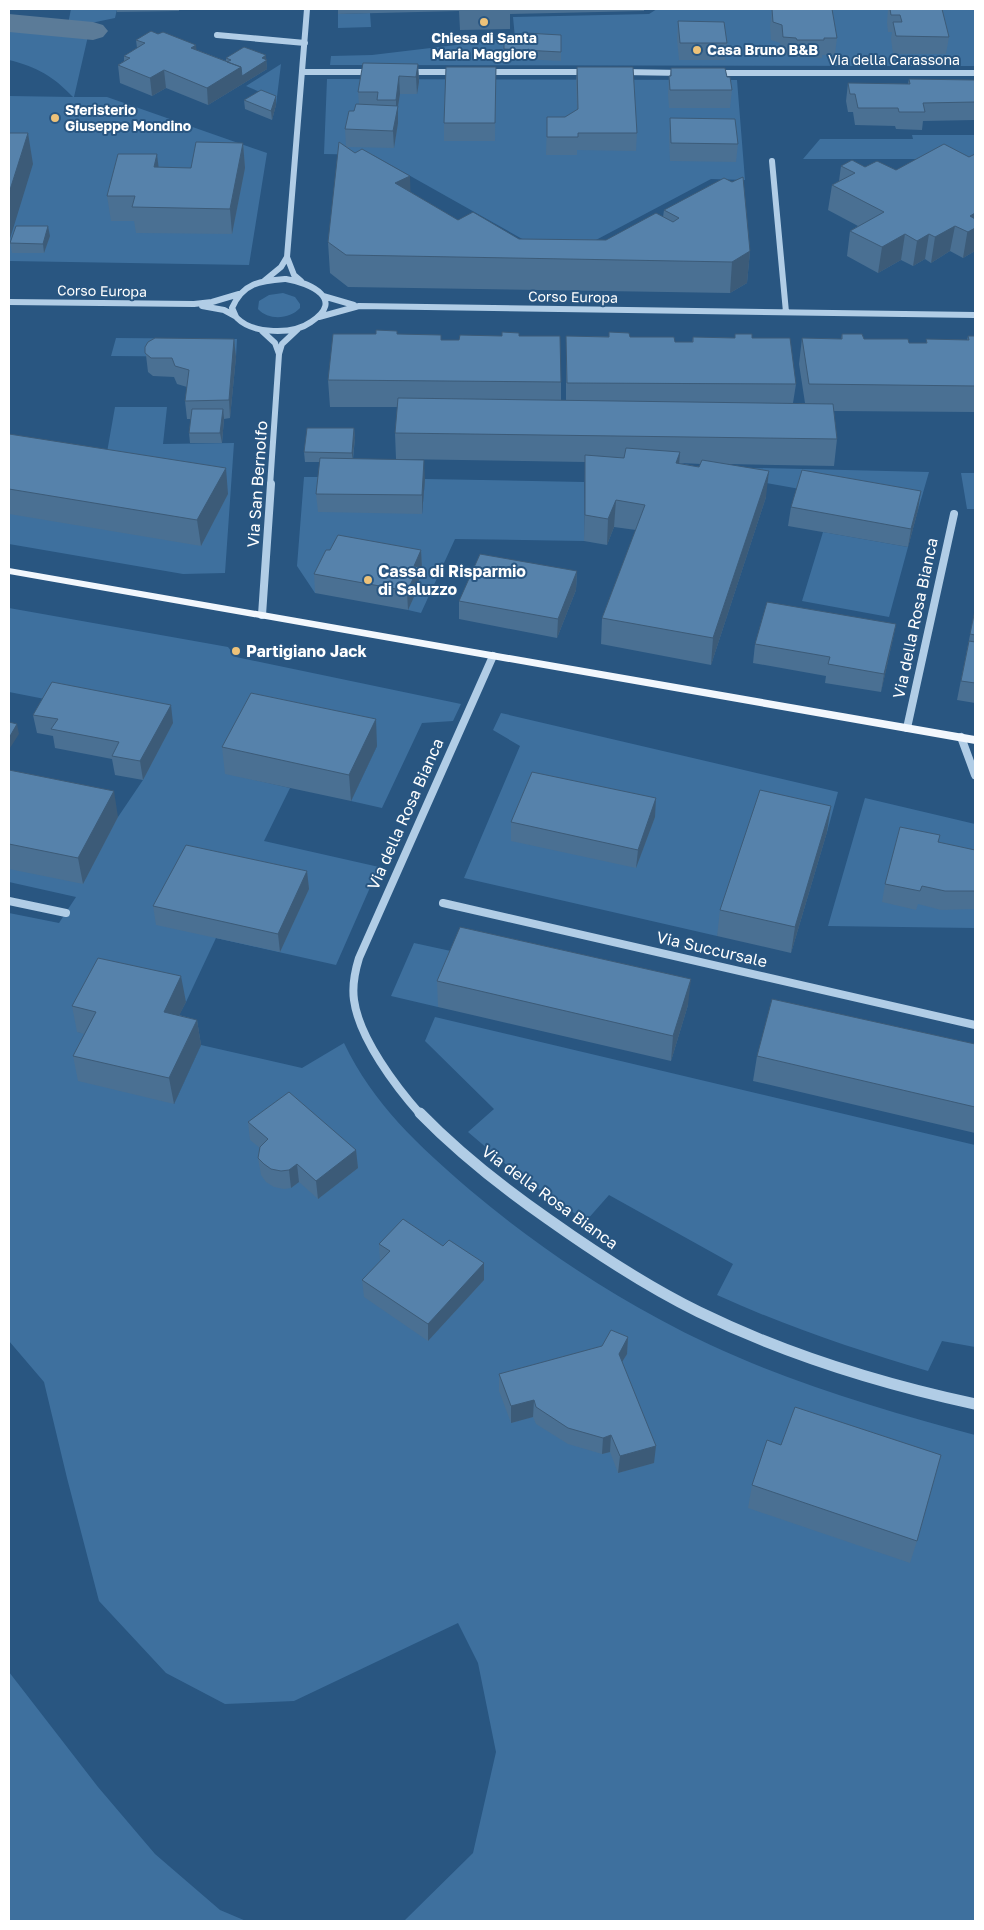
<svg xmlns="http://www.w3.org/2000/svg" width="984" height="1930" font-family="'Golos Text',sans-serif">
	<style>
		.green { fill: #3e709e }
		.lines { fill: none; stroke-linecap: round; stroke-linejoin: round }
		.canal { fill: #5b7b98; fill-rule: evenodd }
		.minor-far2 { stroke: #b1cde6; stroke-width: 6 }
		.minor-far1 { stroke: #b1cde6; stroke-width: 8 }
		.minor { stroke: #b1cde6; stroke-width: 11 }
		.major { fill: #f2f7fd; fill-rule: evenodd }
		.wall { fill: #4a7093; fill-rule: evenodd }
		.shaded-wall { fill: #3c5b78 }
		.building { fill: #5682ab; stroke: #3c5b78 }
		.poi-dot { fill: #edc279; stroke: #295681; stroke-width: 2 }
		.labels { text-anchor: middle; stroke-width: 4; stroke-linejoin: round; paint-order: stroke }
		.far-poi-label { font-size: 14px; font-weight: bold; fill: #fff; stroke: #295681; text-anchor: start }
		.far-street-label { font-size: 14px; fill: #fff; stroke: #295681 }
		.street-label { font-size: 16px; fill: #fff; stroke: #295681 }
		.poi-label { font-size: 16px; font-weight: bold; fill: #fff; stroke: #295681; text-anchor: start }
	</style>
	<rect width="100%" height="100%" fill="#295681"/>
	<path class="green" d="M71,9h46l-2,9 -24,5 -17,74h33l160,56 -18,112 -240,-4v-165l64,1c-20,-21 -36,-30 -64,-37v-44l59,8z
		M657,9h318v57l-645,-1 1,-9 41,-1 143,-17 -2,-21 136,-3z
		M370,13l1,14 -33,1v-14z
		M281,64l-5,41 -14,-6 5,-4 -21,-9z
		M327,79l410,1 8,100 -34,-1 -117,62 -70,-1 -151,-85 -49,-1z
		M912,135h63v24h-172l17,-20h93z
		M283,293l12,4 5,7v4c-10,11 -31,13 -42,1l1,-8 10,-6z
		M116,338l121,1 -1,18 -125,-1z
		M115,407h52l-4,37 71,-1 -9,130 -42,1 -174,-30v-100l97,14z
		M671,466l258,6 -11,38z
		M961,473h14v36h-8z
		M304,477h18l100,37 3,-35 159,3v59l-129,-2 -34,74 -13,-3 13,-41 -94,-1 -12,25 -18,-27z
		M823,532l85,15 -19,70 -87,-16z
		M9,608l219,39 8,10 225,47 -8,17 -31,2 -40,85 -31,-7 26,-55 -152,27 65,15 -26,53 115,26 -43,98 -120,-27 -30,64 -83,-18 -25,48 23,5 73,67 27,-59 101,23 42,-25c29,61 75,103 126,147 58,49 122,93 189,129 98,54 209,87 316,116v486h-571l69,-68 23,-101 -18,-89 -20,-40 -164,78 -69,3 -59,-31 -67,-72 -32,-123 -23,-96 -35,-41v-428l50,10 17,-26 -67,-15v-13l109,-52 25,-37 -88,-79 -46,-9z
		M501,713l337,79 -11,40 -71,-15 -39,119 -253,-58 56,-132 -27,-16z
		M865,798l110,26v104l-147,-2z
		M414,943l46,10 -22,54 -47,-11z
		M435,1017l540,128v202l-33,-6 -14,30c-72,-21 -143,-45 -211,-76l16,-31 -124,-69 -23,26 -65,-44 -53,-45 26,-23 -69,-68z
		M9,1672l89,115 57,67 65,56 26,11h-237z"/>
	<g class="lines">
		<path class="canal" d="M9,14l84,8 10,3 5,6 -5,6 -10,3 -84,-8z"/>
		<path class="minor-far2" d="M217,35l88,8
			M303,72h70
			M408,72h50
			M486,72h102
			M623,72l60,1
			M716,73h259
			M772,161l14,151
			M287,257l7,18 7,6
			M286,279c24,4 60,20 25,43 -18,13 -58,12 -74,-4 -2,-2 -3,-7 -5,-10 11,-26 29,-27 54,-29z
			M264,281l17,-14 6,-10 20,-248
			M323,296l31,9
			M9,302l185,2 18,-2 27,-8
			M202,306l22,4 11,6
			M319,317l40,-11 616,9
			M262,331l13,12 4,11
			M270,486l9,-132 3,-10 16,-15"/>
		<path class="minor-far1" d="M262,615l9,-131
			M907,728l47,-214
			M961,737l14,38
			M9,901l57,12
			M443,903l532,122
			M421,1115c-25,-28 -62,-77 -67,-115 -2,-14 1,-29 5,-42l134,-302"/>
		<path class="minor" d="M420,1113c39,40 82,74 128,106 48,34 98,67 151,93 86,42 183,72 276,92"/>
		<path class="major" d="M9,568l966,168v8l-966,-170z"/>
	</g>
	<path class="wall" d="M116,9h63v2l-62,1z
		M338,9h306v2l-134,3v15l-50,1 -1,-19 -121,3z
		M772,9l65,29 -2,17h-13v3l-27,-1 -1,-2h-12l-2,-12 -9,-3 -1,-14z
		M888,9h54l7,28 -3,17h-53l-2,-15 1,-7h-4l-1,-9z
		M678,21l49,22 -2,17h-46l-2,-21z
		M561,35v26l-57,-3v-19z
		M136,40l61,10 29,11v-3l40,2 1,9 -59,36 -42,-17 -14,8 -32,-13 -2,-18 6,-4v-5l13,-8z
		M418,64l1,18 -2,12h-17l-2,12v17l-4,25 -48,-1 9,6 55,23v16l48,28 61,19 87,1 57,-23 1,-7 86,41 -3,32 -17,10 -382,-6 -18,-14 -2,-31 18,-95 -1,-18 14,-25 -1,-12z
		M496,67l-1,74h-51v-18z
		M577,67l60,66 -1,18 -59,-1v5h-31l1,-38h18l12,-7 -1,-25z
		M671,68l56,9 5,13 -2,18h-61l-1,-14 1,-18h1z
		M909,79l66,1v40l-52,1 -1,9 -26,-1 -1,-3 -40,-1 -2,-13h-5l-2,-11 2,-18 60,1z
		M244,100l32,5 -4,15 -27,-11z
		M670,118l68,26 -2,18 -66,-1 -1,-25z
		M243,143l2,25 -13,66 -96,-1 -2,-12h-23l-4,-25 52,-28h32z
		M975,154v97l-12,7 -13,-7 -19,12 -6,-4 -12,7 -12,-6 -23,13 -31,-17 3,-25 8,-5 -30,-16 4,-25 7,-4 2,-15 24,1 31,3 73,-13z
		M50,236l-6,17h-32l-2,-10z
		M502,332l17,4 42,46v18h5v-64l64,1 45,5h17l1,-5 42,1v-4l17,4 44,46 -3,19h12l-6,-39 3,-26 39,1 1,-5 22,5 45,4h17v-4l41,1 1,-4h7v76l-142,-1 4,28 -3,27 -107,-2 39,33 -55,168 -110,-21 1,-26 34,-88 -22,-3 -7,18 -23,-4 1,-79 -189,-3 -1,-26 3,-26h-68l-2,-27 69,-46 45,6h17l43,-4zM680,463l21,1 -2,3z
		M234,339l2,18 -6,61 -6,1 -2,24h-32l-1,-10 2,-14h-4l-2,-18 2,-14 -10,-3 -3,-7 -21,-1 -5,-4 -3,-25z
		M354,428l1,10 -2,21 72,20 -3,35 -104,-2 -2,-18 4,-32h-15l-1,-10z
		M9,434l219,60 -27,52 -192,-32z
		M791,507l127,3 -10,37 -120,-21z
		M330,550h91l1,19 -3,7v10l-11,24 -93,-17 -1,-19z
		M577,571l-1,19 -19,48 -98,-19v-18z
		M975,610v93l-18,-3z
		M896,624l-4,19 -11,49 -56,-9 1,-7 -73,-13 2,-19z
		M33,715l140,8 -30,57 -28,-5 -3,-16 -57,-11 -2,-12 -16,-3z
		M377,746l-26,55 -126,-27 -3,-27z
		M9,770l109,47 -35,67 -74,-15z
		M831,806l-4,26 -36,121 -74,-17 3,-26z
		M655,817l-19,51 -125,-27v-19z
		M938,842l37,20v47l-34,1 -23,-6 -2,6 -34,-8 3,-18z
		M307,871l2,18 -29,63 -124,-27 -3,-19z
		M437,981l251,24 -17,56 -233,-54z
		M186,1002l-7,13 18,5 4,25 -27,59 -96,-23 -5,-25 11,-22 -7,-2 -5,-26z
		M975,1044v89l-222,-52 4,-25z
		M248,1122l108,28 2,18 -40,31 -19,-17 -8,6 -7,1 -10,-2 -8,-5 -5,-7 -3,-17 2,-10 -10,-8z
		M379,1244l64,2 41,17v17l-56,61 -64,-44 -2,-17 18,-19z
		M628,1337l-1,17 -5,8 32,101 -36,10 -8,-21 -8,2 -34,-10 -32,-20 -3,-7 -22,6 -12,-32v-17l103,-28z
		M752,1485l165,56 -7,22 -162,-55z"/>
	<path class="shaded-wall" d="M196,45l2,18 -7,-15z
		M266,55l1,14 -59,36 -1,-17 34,-21z
		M418,64l1,18 -2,12 -1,-17z
		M164,70l2,18 -14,8 -2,-18z
		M399,76l1,18 -2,12v17l-4,25 -1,-17 3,-15v-16z
		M276,96v9l-4,15 -1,-9z
		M28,133l5,31 -24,78v-49z
		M243,143l2,25 -13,66 -2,-25z
		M157,154l3,25 -6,-12z
		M410,176l1,31 -16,-24z
		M975,213v38l-12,7 7,-42z
		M48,226l2,10 -6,17 -1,-9z
		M955,226l-5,25 -19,12 4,-26z
		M905,234l-4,26 -23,13 4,-26z
		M929,234l-4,25 -12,7 4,-25z
		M750,251l-3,32 -17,10 2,-31z
		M234,339l2,18 -6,61 -1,-18z
		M223,409l1,9 -2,25 -2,-10z
		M354,428l1,10 -3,24v-9z
		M680,452l-2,26 -2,-15z
		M424,460l1,19 -3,35v-19z
		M226,468l2,26 -27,52 -4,-26z
		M769,471l-3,26 -55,168 2,-27z
		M921,491l-3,19 -10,37 3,-18z
		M616,500l-2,27 -7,18 1,-26z
		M421,550l1,19 -3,7v10l-11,24 -1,-19 7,-25z
		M577,571l-1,19 -19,48 1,-19z
		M896,624l-4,19 -11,49 3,-18z
		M171,705l2,18 -30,57 -3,-19z
		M376,719l1,27 -26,55 -2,-26z
		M17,724l2,10 -9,14 -1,-10z
		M114,791l4,26 -35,67 -5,-26z
		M656,798l-1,19 -19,51 2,-18z
		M831,806l-4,26 -36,121 4,-26z
		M307,871l2,18 -29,63 -2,-18z
		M181,976l5,26 -18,36 -4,-26z
		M691,979l-3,26 -17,56 2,-25z
		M197,1020l4,25 -27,59 -5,-26z
		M356,1150l2,18 -40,31 -2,-18z
		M297,1164l2,18 -8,6 -2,-18z
		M484,1263v17l-56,61v-17z
		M628,1337l-1,17 -10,16 2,-16z
		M534,1400l-1,17 -22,6v-17z
		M611,1435l-1,17 -8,2 1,-16z
		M656,1446l-2,17 -36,10 2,-17z"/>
	<path class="building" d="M772,9h60l5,29h-13v2h-27l-1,-2 -13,-1 -1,-12 -9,-3z
		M890,9h52l7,28 -53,-1 -3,-14h9l-2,-7h-9z
		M678,21l46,1 3,21h-47z
		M151,31l7,3 5,-2 33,13 -5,3 50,19 -34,21 -43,-18 -14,8 -32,-13 12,-7 -6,-2 21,-13 -9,-3z
		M525,33l36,2v17l-57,-3v-10l21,-2z
		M244,47l22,8 -4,3 5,2 -25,16 -1,-9 -14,-5 4,-2 -5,-2z
		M363,63l55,1 -2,13 -17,-1 -3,24h-19l1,-8h-20z
		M446,67h50l-1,56h-51z
		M577,67h56l4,66h-59v4h-31v-20h18l13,-8z
		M671,68h54l2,9h3l2,13h-62l-1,-14h2z
		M909,79l66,1v22l-52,1 2,9h-26l-1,-4h-40l-3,-14h-5l-2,-11 62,1z
		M261,90l15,6 -5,15 -27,-11z
		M356,104l42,2 -5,25 -48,-2 4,-18h5z
		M670,118l65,1 3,25 -67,-1z
		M9,133h19l-19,60z
		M196,142l47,1 -13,66 -98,-2 3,-11h-28l11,-42h39l-3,13 37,1z
		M339,142l16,11 7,-4 48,27 -15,7 63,37 15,-8 46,27 87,1 50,-27 17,9 6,-4 -15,-8 60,-32 8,4 11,-5 7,74 -18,11 -386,-7 -18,-13z
		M944,144l25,13 6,-3v59l-5,3 5,3v9l-7,4 -13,-6 -20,11 -6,-3 -12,7 -12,-7 -23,13 -32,-16 34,-19 -52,-27 23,-12 -14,-7 11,-6 13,7 12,-6 19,9z
		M16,226h32l-5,18 -33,-1z
		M376,330l21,1v3l44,1v5h18l1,-5 42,1v-4l17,1v3h41l1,46 -233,-2 5,-46h43z
		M609,332l20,1 1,4h44l1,5h18v-5l42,1v-4h17v4h38l6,46 -229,-1 -1,-47 43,1z
		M842,334h20l2,5h44l1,4h18l-1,-4 43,1 -1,-4h7v50l-166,-2 -7,-46 40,1z
		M155,338l79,1 -5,61 -44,1 4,-31 -14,-4 -3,-8h-21l-6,-5v-6l3,-5z
		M398,398l435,6 4,35 -442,-6z
		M192,409h31l-3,24h-31z
		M307,428h47l-2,25 -48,-1z
		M9,434l217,34 -29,52 -188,-31z
		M626,448l54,4 -4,11 23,4 3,-7 67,11 -56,167 -111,-20 43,-113 -29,-5 -8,19 -23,-4v-60l39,3z
		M320,458l104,2 -2,35 -106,-1z
		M802,470l119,21 -10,38 -120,-22z
		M338,535l83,15 -7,16 5,1 -12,24 -93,-17 12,-24h4z
		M480,554l97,17 -19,48 -99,-18z
		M767,602l129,22 -12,50 -56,-10 2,-7 -75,-13z
		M975,610v25l-5,-1z
		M969,641l6,1v41l-14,-2z
		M52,682l119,23 -31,56 -28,-5 7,-14 -68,-13 7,-10 -25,-4z
		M251,693l125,26 -27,56 -127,-28z
		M9,722l8,2 -8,14z
		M9,770l105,21 -36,67 -69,-14z
		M532,772l124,26 -18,52 -127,-28z
		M760,790l71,16 -36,121 -75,-17z
		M900,827l40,8 -2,7 37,8v41h-30l-23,-5 -2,5 -35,-7z
		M186,845l121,26 -29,63 -125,-28z
		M460,927l231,52 -18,57 -236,-55z
		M98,958l83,18 -17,36 33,8 -28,58 -96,-22 23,-44 -24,-6z
		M772,999l203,45v63l-218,-51z
		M289,1092l67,58 -40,31 -19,-17 -8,6 -8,1 -10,-2 -7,-5 -6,-6 2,-11 8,-8 -20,-17z
		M403,1219l40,27 6,-6 35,23 -56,61 -66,-44 28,-29 -11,-7z
		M611,1330l17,7 -9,17 37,92 -36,10 -9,-21 -8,3 -35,-10 -32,-21 -2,-7 -23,6 -12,-32 103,-28z
		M795,1407l146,48 -24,86 -165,-56 15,-45 14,5z"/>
	<g class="poi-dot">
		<circle cx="484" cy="22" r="5"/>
		<circle cx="697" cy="50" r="5"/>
		<circle cx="55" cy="118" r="5"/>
		<circle cx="368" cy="580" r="5"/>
		<circle cx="236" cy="651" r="5"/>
	</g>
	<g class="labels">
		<g class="far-poi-label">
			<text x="484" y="43" text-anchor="middle">Chiesa di Santa<tspan x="484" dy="16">Maria Maggiore</tspan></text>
			<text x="707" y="55">Casa Bruno B&amp;B</text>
			<text x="65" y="115">Sferisterio<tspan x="65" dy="16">Giuseppe Mondino</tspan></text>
		</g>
		<g class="far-street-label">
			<text x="894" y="65">Via della Carassona</text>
			<text transform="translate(102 291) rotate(1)" y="5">Corso Europa</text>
			<text transform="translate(573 297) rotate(1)" y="5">Corso Europa</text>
		</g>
		<g class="street-label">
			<text transform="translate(257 484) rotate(-86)" y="6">Via San Bernolfo</text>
			<text transform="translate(915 618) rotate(-78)" y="6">Via della Rosa Bianca</text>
			<text transform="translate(405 814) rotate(-66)" y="6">Via della Rosa Bianca</text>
			<text transform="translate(712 949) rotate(13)" y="6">Via Succursale</text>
			<text transform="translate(550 1197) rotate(36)" y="6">Via della Rosa Bianca</text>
		</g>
		<g class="poi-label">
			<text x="378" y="577">Cassa di Risparmio<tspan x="378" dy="18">di Saluzzo</tspan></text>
			<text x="246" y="657">Partigiano Jack</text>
		</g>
	</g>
	<rect width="984" height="1930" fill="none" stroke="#ffffff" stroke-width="20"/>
</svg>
